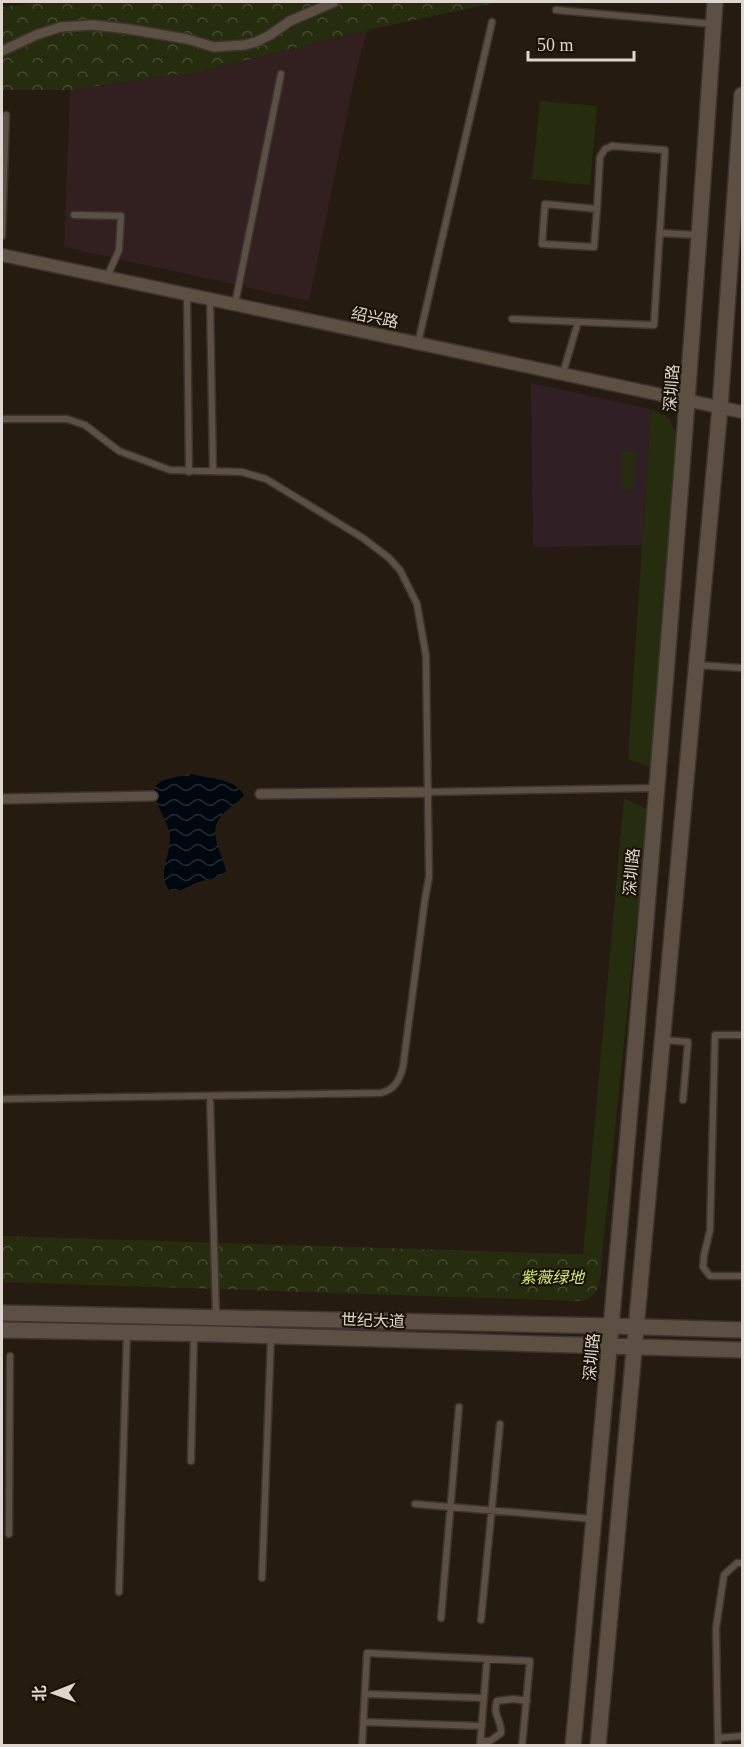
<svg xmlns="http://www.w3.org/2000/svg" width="744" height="1747" font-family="'Times New Roman','Noto Sans SC',serif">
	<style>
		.commercial { fill: #321f1f }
		.education { fill: #311f26 }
		.park { fill: url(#park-crowns) }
		.garden { fill: #262d0e }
		.water { fill: url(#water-waves) }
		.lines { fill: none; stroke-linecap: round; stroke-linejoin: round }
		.service-casing { stroke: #3d342e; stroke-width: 9 }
		.pedestrian-casing { stroke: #3d342e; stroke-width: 12 }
		.minor-casing { stroke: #3d342e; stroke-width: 15 }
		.tertiary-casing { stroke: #3d342e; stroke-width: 18 }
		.service { stroke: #5c4f43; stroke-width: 6 }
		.pedestrian { stroke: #5c4f43; stroke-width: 9 }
		.minor { stroke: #5c4f43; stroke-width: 12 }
		.tertiary { stroke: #5c4f43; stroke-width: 15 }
		.labels { text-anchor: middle; stroke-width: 4.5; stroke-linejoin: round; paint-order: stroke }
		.street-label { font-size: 16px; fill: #ded6cf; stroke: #1c1208 }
		.park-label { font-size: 16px; font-style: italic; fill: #d1ef6d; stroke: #1c1208 }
	</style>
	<defs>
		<pattern id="park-crowns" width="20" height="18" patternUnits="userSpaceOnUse" patternTransform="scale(1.5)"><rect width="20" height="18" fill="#262d0e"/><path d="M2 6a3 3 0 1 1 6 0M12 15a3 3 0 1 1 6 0" fill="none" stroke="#454b30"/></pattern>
		<pattern id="water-waves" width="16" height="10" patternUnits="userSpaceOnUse" patternTransform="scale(1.5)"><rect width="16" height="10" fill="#00080f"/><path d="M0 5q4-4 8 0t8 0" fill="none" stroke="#252b31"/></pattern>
	</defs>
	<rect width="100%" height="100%" fill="#261b11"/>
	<path class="commercial" d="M367,30l-11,42 -47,229 -245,-54 6,-157 100,-15 21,-1z"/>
	<path class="education" d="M531,383l120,26 -9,136 -109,2z"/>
	<path class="park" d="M42,2h457l-132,28 -176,44 -21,1 -100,15h-68v-83z
		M2,1236l600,19c-2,20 2,41 -22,46l-578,-19z"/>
	<path class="garden" d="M540,101l57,5 -7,79 -58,-6z
		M651,409l18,9 8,16 -26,333 -23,-8z
		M622,452h13l-1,37h-13z
		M624,798l24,12 -46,445 -19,-1z"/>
	<path class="water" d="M192,774c17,5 43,4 52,21 -6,8 -15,12 -22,20 -16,17 1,39 4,56 -8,10 -17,7 -27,11 -12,4 -14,9 -29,9 -14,-17 1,-35 0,-54 0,-15 -22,-40 -13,-52 5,-7 27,-9 35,-11z"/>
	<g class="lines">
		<g class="service-casing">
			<path id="service" d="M556,10l157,14
				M74,215l47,1 -2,34 -12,27
				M660,233l38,2
				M2,236l4,-121
				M187,295l2,177
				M210,299l3,172
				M235,304l46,-230
				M512,319l142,6 11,-175 -53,-4 -7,3 -5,8 -3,52 -52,-5 -3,40 52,3 3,-38
				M418,343l74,-321
				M563,373l15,-51
				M2,419h65l18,6 34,26 51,19 72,2 24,7 97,59 26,20 11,12 17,34 9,52 3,221 -4,22 -22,168c-4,14 -8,22 -22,26l-379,6
				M697,665l45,3
				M429,792l227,-4
				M742,1035h-27l-5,195 -6,25 -1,12 7,9h32
				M664,1040l24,2 -5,58
				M210,1096l6,221
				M191,1461l3,-128
				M415,1504l178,15
				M9,1534l1,-178
				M262,1578l9,-242
				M119,1592l8,-260
				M441,1618l18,-211
				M481,1620l19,-196
				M365,1694l119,4
				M363,1722l119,4
				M718,1738l24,-2
				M481,1741h9l11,-8c1,-12 -9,-19 -4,-32l16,-2 14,2
				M362,1746l5,-93 163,8 -8,85
				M480,1746l7,-87
				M718,1746l-2,-118 8,-53 13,-12h5"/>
		</g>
		<g class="pedestrian-casing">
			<path id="pedestrian" d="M2,51l34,-16 25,-8 32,-2 35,4 59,10 27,8 31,-2 11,-3 14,-7 20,-14 44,-19
				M260,794l169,-2
				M2,799l151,-3"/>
		</g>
		<g class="minor-casing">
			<path id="minor" d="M2,255l740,157"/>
		</g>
		<g class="tertiary-casing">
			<path id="tertiary" d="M2,1313l610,13 130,4
				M2,1330l214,4 526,16
				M573,1746c54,-581 104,-1163 142,-1744
				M598,1746l122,-1339 22,-312"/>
		</g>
		<use href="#service" class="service"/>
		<use href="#pedestrian" class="pedestrian"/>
		<use href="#minor" class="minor"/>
		<use href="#tertiary" class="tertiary"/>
	</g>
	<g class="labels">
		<g class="street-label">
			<text transform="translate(375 317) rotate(12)" y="6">绍兴路</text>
			<text transform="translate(671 388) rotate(-86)" y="6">深圳路</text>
			<text transform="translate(631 872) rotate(-85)" y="6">深圳路</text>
			<text transform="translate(373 1320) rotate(2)" y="6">世纪大道</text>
			<text transform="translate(591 1357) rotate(-85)" y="6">深圳路</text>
		</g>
		<g class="park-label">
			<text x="552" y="1283">紫薇绿地</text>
		</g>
	</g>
	<rect width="744" height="1747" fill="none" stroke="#ded6cf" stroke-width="6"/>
	<g transform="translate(54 1693) rotate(269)" stroke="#1c1208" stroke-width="4.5" paint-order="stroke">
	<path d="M0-4.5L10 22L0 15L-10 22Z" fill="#ded6cf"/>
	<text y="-9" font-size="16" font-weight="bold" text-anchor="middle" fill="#ded6cf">北</text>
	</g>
	<path d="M528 51v9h106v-9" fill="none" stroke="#ded6cf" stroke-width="3"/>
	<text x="537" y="51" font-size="18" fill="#ded6cf" stroke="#1c1208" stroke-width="4.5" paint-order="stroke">50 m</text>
</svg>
